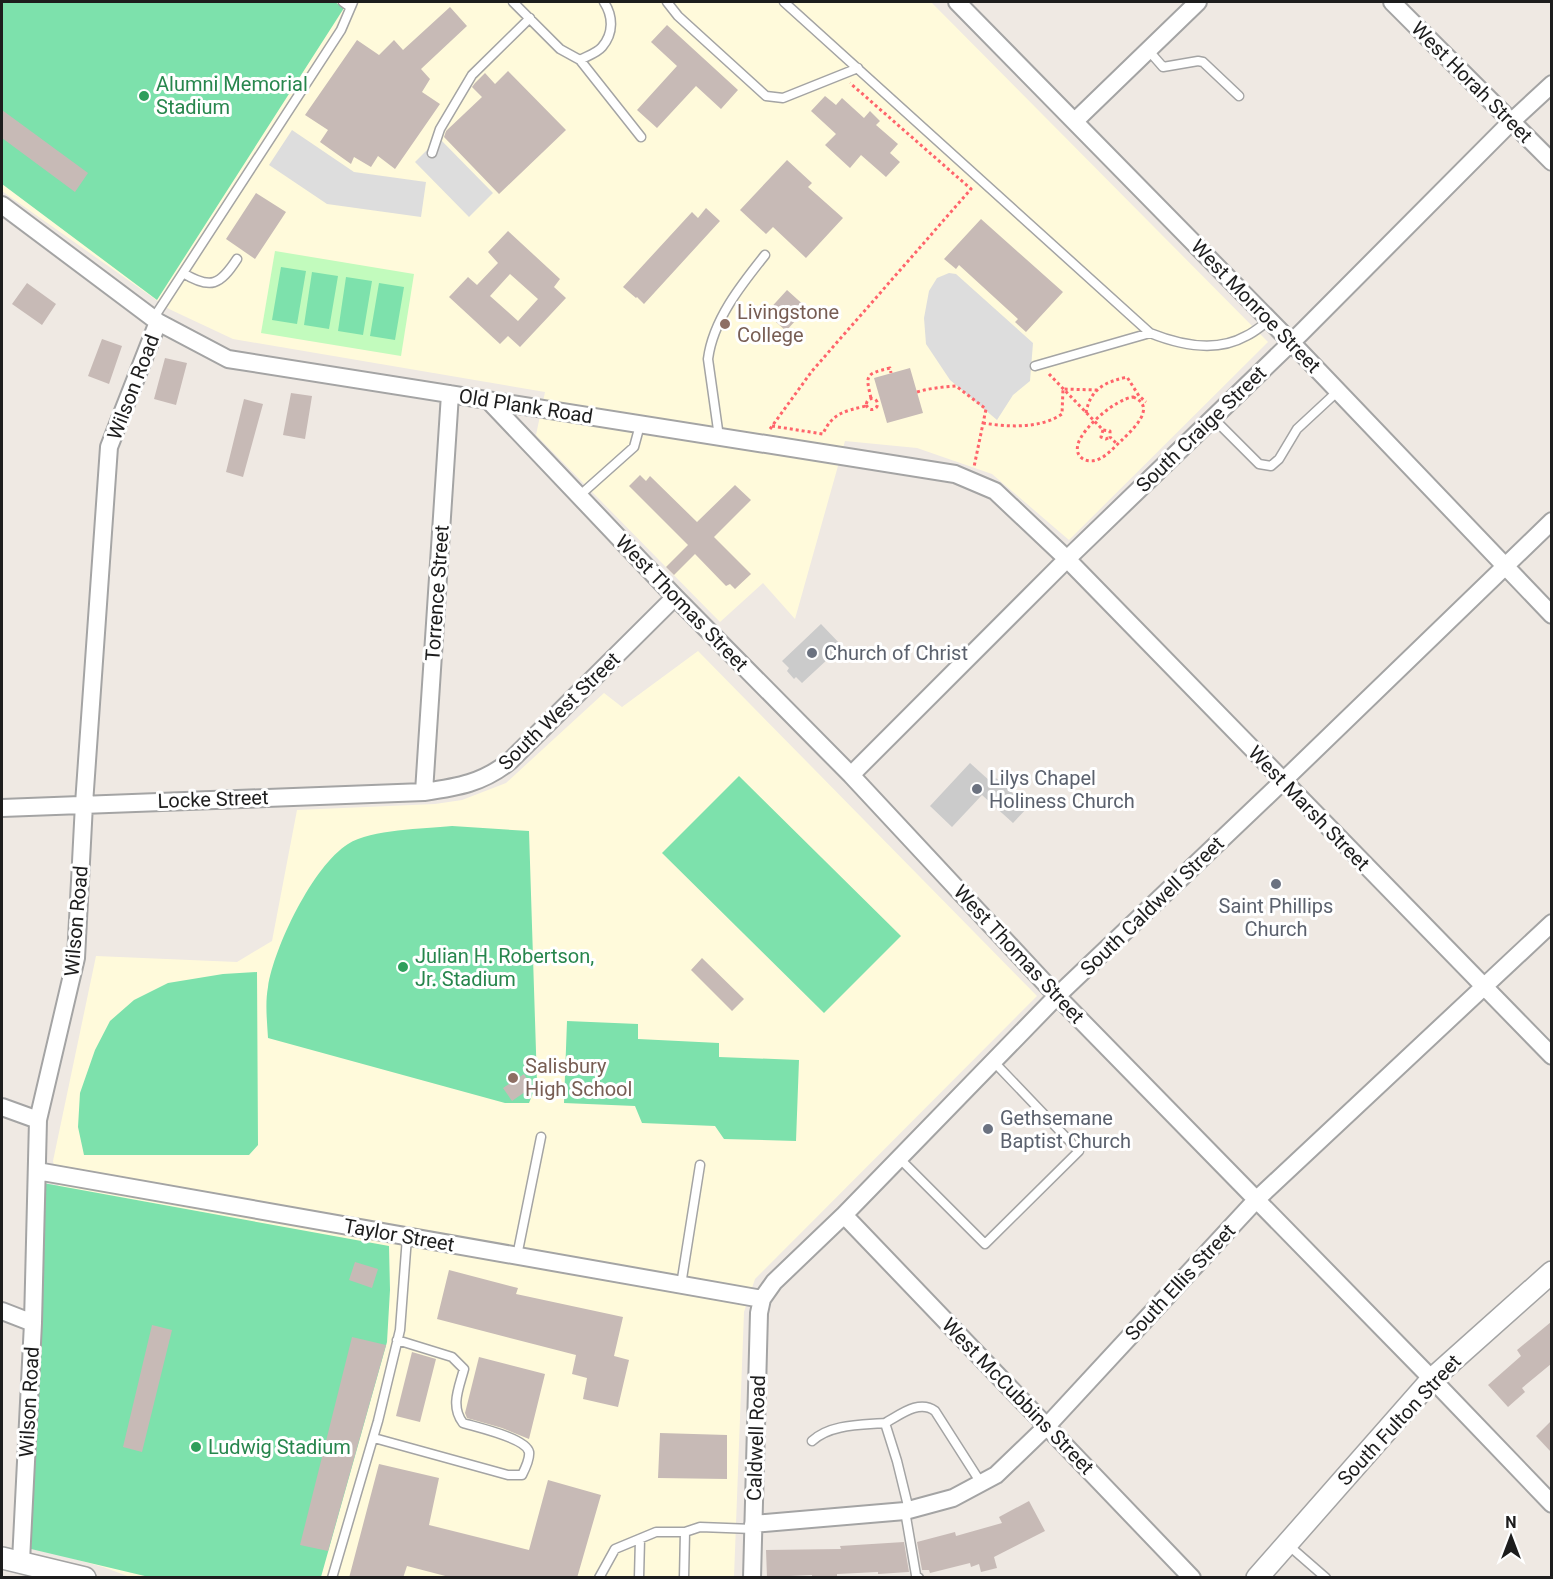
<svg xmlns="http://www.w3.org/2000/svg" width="1553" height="1579" font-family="Roboto,sans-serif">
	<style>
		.education { fill: #fffadb }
		.religious { fill: #cbcbcb }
		.park { fill: #c2fbbd }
		.pitch { fill: #7de1ac }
		.parking { fill: #ddd }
		.building { fill: #c7bab6; fill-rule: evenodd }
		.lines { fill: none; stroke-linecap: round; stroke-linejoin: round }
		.service-casing { stroke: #a4a4a4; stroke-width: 11 }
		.minor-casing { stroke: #a4a4a4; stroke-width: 20 }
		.tertiary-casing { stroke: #a4a4a4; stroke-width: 24 }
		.path { stroke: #ff646b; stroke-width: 3; stroke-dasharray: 3 3; stroke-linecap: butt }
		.service { stroke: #fff; stroke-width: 8 }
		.minor { stroke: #fff; stroke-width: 16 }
		.tertiary { stroke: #fff; stroke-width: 21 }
		.leisure-dot { fill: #2e9e5b; stroke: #fff; stroke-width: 2 }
		.education-dot { fill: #8d6e63; stroke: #fff; stroke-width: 2 }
		.worship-dot { fill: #6b7280; stroke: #fff; stroke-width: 2 }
		.labels { text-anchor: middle; stroke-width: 6; stroke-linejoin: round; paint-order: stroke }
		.street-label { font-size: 20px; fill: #1d1d1d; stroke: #fff }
		.leisure-label { font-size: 20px; fill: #27864d; stroke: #fff; text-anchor: start }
		.education-label { font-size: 20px; fill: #785e54; stroke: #fff; text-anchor: start }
		.worship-label { font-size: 20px; fill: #5b616d; stroke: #fff; text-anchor: start }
	</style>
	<rect width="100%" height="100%" fill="#efe9e3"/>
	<path class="education" d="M2,2h929l337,340 -199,198 -77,-66 -75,-26 -72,-7 -50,178 -32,-36 -43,39 -184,-187 9,-43 -312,-53 -64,-30 -167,-118z
		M698,651l339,345 -282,283 -11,33 -10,265 -601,1 -30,-11 -64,-18 28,-323 -14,-65 43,-205 141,6 35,-21 25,-131 138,-6 27,-4 44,-17 98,-90 18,14z"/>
	<path class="religious" d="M821,624l21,22 -40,37 -6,-6 -2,2 -7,-8 2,-3 -7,-7z
		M970,763l21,19 5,-4 32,29 -15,16 -31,-28 -30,32 -22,-21z"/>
	<path class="park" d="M275,251l139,23 -13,82 -140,-23z"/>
	<path class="pitch" d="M2,2h333l9,6 -187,292 -155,-116z
		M281,267l25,4 -9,53 -25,-4z
		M312,272l26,4 -9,53 -25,-4z
		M346,277l26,4 -9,54 -25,-4z
		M379,283l25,4 -9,53 -25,-4z
		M739,776l162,160 -77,77 -162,-160z
		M452,826l77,5 8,252 -8,20h-24l-237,-65c-1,-17 -3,-35 0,-51 6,-40 45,-121 80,-143 24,-15 75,-15 104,-18z
		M257,972l1,173 -9,10h-165l-6,-28 2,-34 15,-43 15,-29 24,-21 34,-17 55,-9z
		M567,1021l71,3v15l81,4v14l80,3 -3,81 -72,-2 -9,-13 -73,-3 -7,-17 -71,-3z
		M43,1183l346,63 1,44 -3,52 -66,235h-172l-118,-28z"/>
	<path class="parking" d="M292,130l62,42 72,10 -5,35 -94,-13 -58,-39z
		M439,138l54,55 -24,24 -54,-55z
		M949,273l7,1 77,69 -3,38 -17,14 -16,25 -47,-40 -24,-36 -2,-26 5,-27 8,-13z"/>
	<path class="building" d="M450,7l17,19 -46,43 9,10 -8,13 18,12 -45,65 -17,-13 -7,11 -17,-10 -3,7 -31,-22 8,-12 -23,-15 52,-75 22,15 15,-15 9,10z
		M667,25l71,65 -17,19 -25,-23 -39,42 -20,-18 40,-44 -26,-24z
		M508,71l58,59 -67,64 -55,-57 2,-6 36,-34 -10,-10 3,-4 10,-10 10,11z
		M825,96l11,9 6,-7 22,20 6,-7 10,10 -4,4 22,19 -8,9 10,9 -14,15 -25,-22 -11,13 -25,-23 11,-11 -25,-23z
		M2,110l86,63 -13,19 -73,-54z
		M787,160l25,23 -4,4 35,31 -37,40 -33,-31 -7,7 -26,-24z
		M256,193l30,19 -31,47 -29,-20z
		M706,208l14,13 -76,83 -7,-7 -1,1 -13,-11 69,-75 6,6z
		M981,219l82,73 -37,40 -11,-10 3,-3 -59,-54 -3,4 -12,-10z
		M508,231l52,48 -6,8 12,11 -46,49 -12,-11 -8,8 -51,-47 19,-20 9,8 21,-22 -10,-11zM510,274l28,25 -20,22 -28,-25z
		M27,283l29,21 -14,21 -30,-21z
		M787,290l20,18 -21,23 -20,-18z
		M102,339l20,7 -13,38 -21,-8z
		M165,358l22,5 -11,42 -22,-6z
		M910,368l13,45 -36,10 -13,-45z
		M291,393l21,3 -7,43 -22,-4z
		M244,399l19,5 -20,73 -17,-5z
		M640,475l6,6 4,-5 47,46 38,-37 16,15 -37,37 37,37 -16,15 -5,-5 -4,2 -31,-32 -21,21 -8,-8 22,-22 -59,-59z
		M702,958l42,41 -12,12 -41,-41z
		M524,1074l8,13 -20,14 -9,-13z
		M355,1262l23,7 -6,19 -23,-8z
		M449,1270l69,18 -2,6 107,23 -9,39 15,4 -11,47 -35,-8 4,-21 -15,-4 4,-19 -139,-36z
		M1551,1322v42l-29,24 3,4 -17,15 -20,-22 33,-29 -4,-6z
		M152,1325l20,5 -30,122 -19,-5z
		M352,1337l34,8 -58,206 -28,-6z
		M412,1352l24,7 -16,63 -24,-6z
		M479,1357l66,17 -16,65 -27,-11 -35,-10 -2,-5z
		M1551,1421v31l-15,-16z
		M660,1433l67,2v44l-69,-1z
		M379,1464l60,14 -10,47 100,25 19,-70 53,15 -24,83h-124l-46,-12 -4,12h-54z
		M1029,1501l16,30 -51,26 3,11 -16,4 -2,-8 -8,3 -1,-4 -40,10 -1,-3h-7l-5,-28 38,-10 1,4 46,-13 -3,-6z
		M904,1542l5,30 -31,2v-2l-41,2v4h-25v-3l-45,2 -1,-27 75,-1 -1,-3z"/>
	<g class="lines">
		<g class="service-casing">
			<path id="service" d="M343,2l7,5
				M513,2l47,47 20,11c7,-4 17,-7 22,-13 12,-14 11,-31 2,-45
				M667,2l11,14 88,80 17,2 75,-30
				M784,2l366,331c30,12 66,20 96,3 9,-4 16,-11 24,-16
				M1149,51l14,16 35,-6 5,1 36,34
				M580,60l61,77
				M432,153l8,-24 32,-54 58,-57
				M183,273c28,17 37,12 54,-14
				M153,319l188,-289 12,-28
				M1035,366l115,-33
				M1213,418l46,46 12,2 8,-7 18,-30 41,-38
				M719,437l-11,-78c5,-39 33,-74 57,-104
				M579,496l55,-49 6,-22
				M899,1158l86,86 94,-93 -86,-90
				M517,1256l24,-119
				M681,1285l19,-120
				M374,1438l134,37h14c3,-6 8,-17 7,-23 -3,-14 -53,-25 -66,-29 -13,-17 -4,-35 1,-54l-12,-12 -55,-17
				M812,1441c18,-17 49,-16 73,-18
				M909,1510l-12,-49 -12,-38c15,-8 34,-24 50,-12l46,72
				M905,1511l11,64 3,3
				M1287,1544l39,34
				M332,1578l46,-157 22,-91 7,-93
				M599,1578l16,-29 41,-17h29
				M639,1578l1,-39
				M684,1578l1,-46 15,-5 53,2"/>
		</g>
		<g class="minor-casing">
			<path id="minor" d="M957,2l334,340 261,273
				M1392,2l160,160
				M1075,121l123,-119
				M2,205l156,117 70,37 727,115 40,17 72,68 485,497
				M489,401l186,196 176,178 206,221 375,383 120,125
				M851,775l216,-216 234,-226 211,-212 40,-37
				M424,792l26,-398
				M2,808l422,-16c34,-5 59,-9 86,-31l165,-164
				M2,1107l36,13
				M37,1171l725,128
				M844,1215l348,363
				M2,1311l31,12
				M753,1524l152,-13 48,-13 43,-23 51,-49 210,-227 295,-276
				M21,1561l12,-238 5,-203 38,-162 8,-154 25,-357 49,-125
				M752,1578l7,-265 3,-14 12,-17 70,-67 213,-219 226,-215 269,-260"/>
		</g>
		<g class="tertiary-casing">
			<path id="tertiary" d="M2,1558l83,20
				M1257,1578l175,-199 120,-107"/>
		</g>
		<path class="path" d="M1049,374l54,56 7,1v6l7,7
			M917,392c13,-4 26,-5 39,-6l30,23 -12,58
			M1133,397c25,10 -1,33 -11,43 -7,6 -13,14 -21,18 -12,7 -27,1 -23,-14 5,-17 38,-45 55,-47z
			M871,398c-6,-24 -5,-24 19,-30l1,5
			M866.5 404a5.5 5.5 0 1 1 11 0a5.5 5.5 0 1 1-11 0Z
			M1086,413c4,-24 19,-31 41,-36l12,19 7,6
			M983,423c25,4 57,6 79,-9l1,-25 34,1
			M772,426l51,8c9,-21 22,-23 43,-28
			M770,429l42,-58 159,-182 -121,-106
			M1103,430l-2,7 5,2 4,-2"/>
		<use href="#service" class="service"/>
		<use href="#minor" class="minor"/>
		<use href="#tertiary" class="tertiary"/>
	</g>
	<g class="leisure-dot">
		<circle cx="144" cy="96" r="6"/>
		<circle cx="403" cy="967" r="6"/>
		<circle cx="196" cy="1447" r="6"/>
	</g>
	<g class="education-dot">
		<circle cx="725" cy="324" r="6"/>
		<circle cx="513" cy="1078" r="6"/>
	</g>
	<g class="worship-dot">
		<circle cx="812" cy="653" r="6"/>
		<circle cx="977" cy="789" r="6"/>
		<circle cx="1276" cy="884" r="6"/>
		<circle cx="988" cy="1129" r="6"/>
	</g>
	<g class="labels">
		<g class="street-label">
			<text transform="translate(1472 82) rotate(45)" y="7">West Horah Street</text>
			<text transform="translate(1256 306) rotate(46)" y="7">West Monroe Street</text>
			<text transform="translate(133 387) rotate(-69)" y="7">Wilson Road</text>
			<text transform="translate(526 406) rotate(9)" y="7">Old Plank Road</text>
			<text transform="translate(1201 429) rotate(-44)" y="7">South Craige Street</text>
			<text transform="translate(437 593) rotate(-86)" y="7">Torrence Street</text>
			<text transform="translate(682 603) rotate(46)" y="7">West Thomas Street</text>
			<text transform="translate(559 711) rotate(-44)" y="7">South West Street</text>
			<text transform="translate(213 799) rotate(-2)" y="7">Locke Street</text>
			<text transform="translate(1309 808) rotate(46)" y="7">West Marsh Street</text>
			<text transform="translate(1152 906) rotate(-44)" y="7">South Caldwell Street</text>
			<text transform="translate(76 921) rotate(-85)" y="7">Wilson Road</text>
			<text transform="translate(1019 954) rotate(47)" y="7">West Thomas Street</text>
			<text transform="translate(399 1235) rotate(10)" y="7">Taylor Street</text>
			<text transform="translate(1180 1282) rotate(-47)" y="7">South Ellis Street</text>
			<text transform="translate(1018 1396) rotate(46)" y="7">West McCubbins Street</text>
			<text transform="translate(29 1402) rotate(-87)" y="7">Wilson Road</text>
			<text transform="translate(1399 1420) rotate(-47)" y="7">South Fulton Street</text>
			<text transform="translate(756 1438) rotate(-88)" y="7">Caldwell Road</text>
		</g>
		<g class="leisure-label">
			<text x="156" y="91">Alumni Memorial<tspan x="156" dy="23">Stadium</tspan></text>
			<text x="415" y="963">Julian H. Robertson,<tspan x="415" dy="23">Jr. Stadium</tspan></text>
			<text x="208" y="1454">Ludwig Stadium</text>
		</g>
		<g class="education-label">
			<text x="737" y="319">Livingstone<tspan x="737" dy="23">College</tspan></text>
			<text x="525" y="1073">Salisbury<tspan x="525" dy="23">High School</tspan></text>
		</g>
		<g class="worship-label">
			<text x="824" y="660">Church of Christ</text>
			<text x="989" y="785">Lilys Chapel<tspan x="989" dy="23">Holiness Church</tspan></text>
			<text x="1276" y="913" text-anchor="middle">Saint Phillips<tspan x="1276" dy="23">Church</tspan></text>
			<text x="1000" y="1125">Gethsemane<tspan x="1000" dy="23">Baptist Church</tspan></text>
		</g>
	</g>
	<rect width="1553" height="1579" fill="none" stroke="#1d1d1d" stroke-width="6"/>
	<g transform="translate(1511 1537)" stroke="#ffffff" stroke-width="4.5" paint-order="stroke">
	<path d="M0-4.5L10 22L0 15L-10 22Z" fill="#1d1d1d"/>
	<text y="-9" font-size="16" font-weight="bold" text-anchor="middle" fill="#1d1d1d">N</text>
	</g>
</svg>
